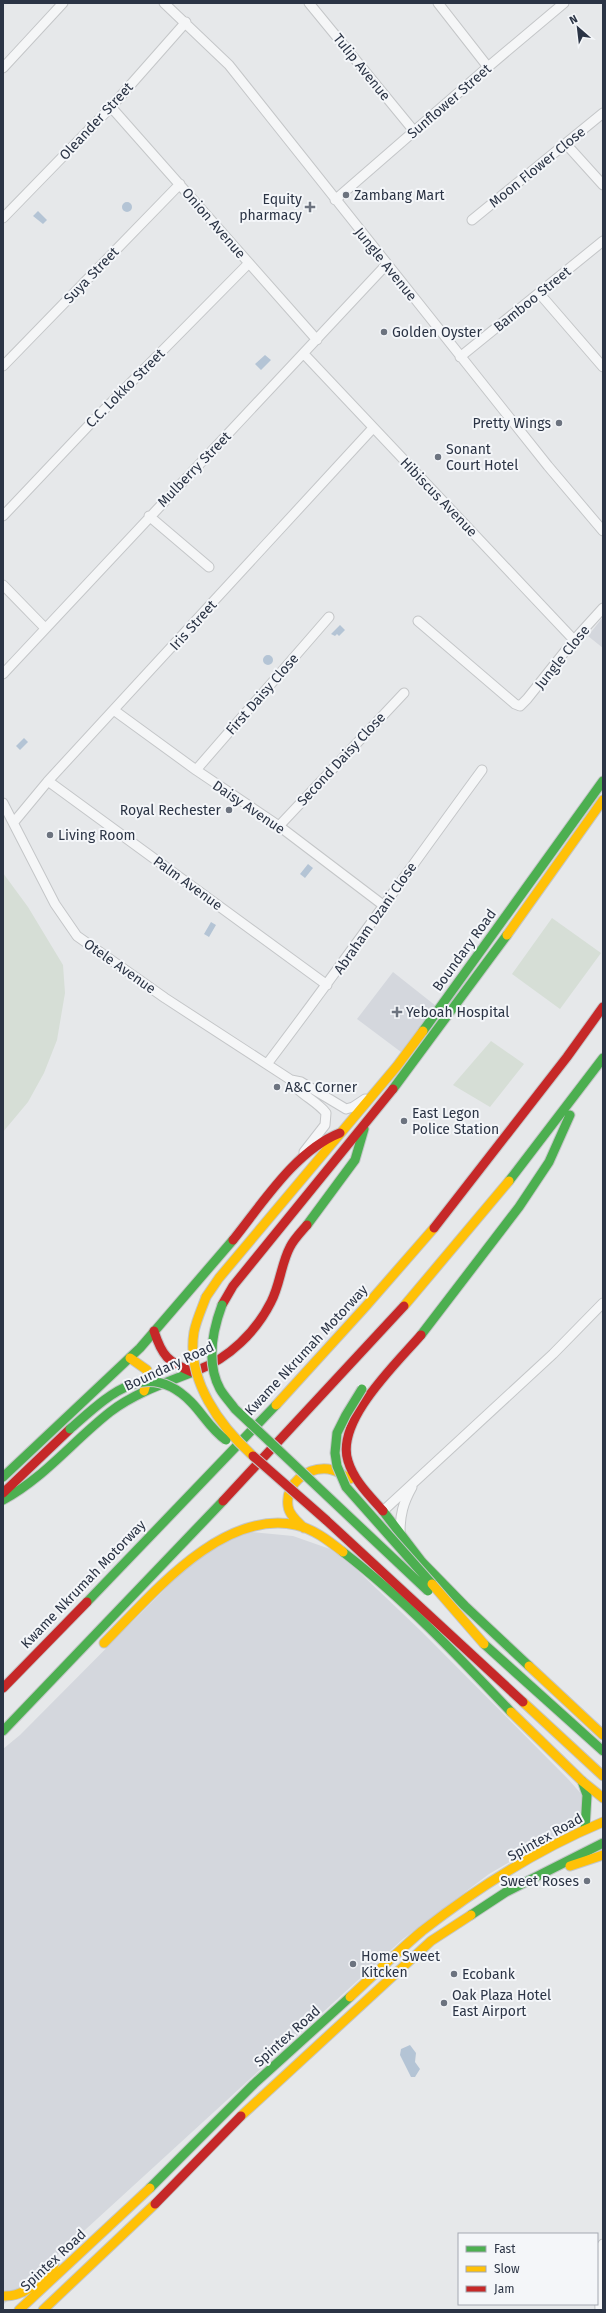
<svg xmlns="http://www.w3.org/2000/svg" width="606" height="2313" font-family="'Fira Sans',sans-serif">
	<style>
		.built { fill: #d4d7dd }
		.green { fill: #d6ded6 }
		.water { fill: #b4c4d5 }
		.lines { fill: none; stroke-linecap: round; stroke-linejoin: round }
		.street-casing { stroke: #c4c6c8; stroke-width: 11 }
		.fast-casing { stroke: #c4c6c8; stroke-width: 11 }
		.slow-casing { stroke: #c4c6c8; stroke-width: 11 }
		.jam-casing { stroke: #c4c6c8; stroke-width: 11 }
		.street { stroke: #f5f6f7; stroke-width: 9 }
		.fast { stroke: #4caf50; stroke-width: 9 }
		.slow { stroke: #ffc107; stroke-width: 9 }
		.jam { stroke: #c62828; stroke-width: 9 }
		.fast-bridge-casing { stroke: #c4c6c8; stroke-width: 11; stroke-linecap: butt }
		.slow-bridge-casing { stroke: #c4c6c8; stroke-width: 11; stroke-linecap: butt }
		.jam-bridge-casing { stroke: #c4c6c8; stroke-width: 11; stroke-linecap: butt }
		.fast-bridge { stroke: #4caf50; stroke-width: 9 }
		.slow-bridge { stroke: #ffc107; stroke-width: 9 }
		.jam-bridge { stroke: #c62828; stroke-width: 9 }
		.poi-dot { fill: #6c737f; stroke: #f4f6f9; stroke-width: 1.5 }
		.labels { text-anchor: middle; stroke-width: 4; stroke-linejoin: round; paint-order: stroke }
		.street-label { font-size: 14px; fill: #2b3445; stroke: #f4f6f9 }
		.poi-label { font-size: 14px; fill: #2b3445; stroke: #f4f6f9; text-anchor: start }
	</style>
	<rect width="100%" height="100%" fill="#e6e8ea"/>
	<path class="built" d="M603,617v31l-15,-12z
		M393,972l43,34 -35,46 -44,-33z
		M252,1532l41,4 37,13 26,20 66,63 146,147 16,18 -7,26 -88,51 -86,65 -400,366v-556l17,-14 157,-158 44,-36z"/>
	<path class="green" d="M3,873l25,34 35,58 2,28 -8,47 -13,33 -16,29 -25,30z
		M552,918l49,35 -41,56 -48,-35z
		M491,1041l33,23 -34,43 -37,-22z"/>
	<path class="water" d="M122 207a5 5 0 1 1 10 0a5 5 0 1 1-10 0Z
		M38,211l9,9 -4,4 -10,-8z
		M265,355l6,5 -10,10 -6,-6z
		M340,625l5,5 -6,6 -2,-2 -2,2 -4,-2z
		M263 660a5 5 0 1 1 10 0a5 5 0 1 1-10 0Z
		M24,738l4,4 -8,8 -4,-4z
		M308,864l5,4 -8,10 -5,-4z
		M211,922l5,3 -7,12 -5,-3z
		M410,2045l6,8 -1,9 5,7 -5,8h-4l-11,-22 1,-6z"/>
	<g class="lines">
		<g class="street-casing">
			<path id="street" d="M164,3l65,62 319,401 55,65
				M309,3l105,128
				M438,3l50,64
				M3,68l60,-65
				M111,107l206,233
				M566,144l37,41
				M335,200l153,-133 76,-64
				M3,218l108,-111 75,-85
				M472,220l131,-107
				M539,293l64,74
				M304,354l270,286
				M460,357l143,-116
				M3,366l177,-182
				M3,516l88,-93 158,-160
				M149,516l60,51
				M3,585l42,43
				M418,621l97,83 5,2 7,-7 47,-59 29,-32
				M3,674l383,-409
				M115,711l81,59 83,56 104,79
				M196,770l133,-153
				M48,781l279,204
				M3,803l52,101 22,32 88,62 126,82 10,2 45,27 7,-2 12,-8
				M14,822l34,-41 325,-353
				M279,826l125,-133
				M267,1064c73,-96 143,-196 215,-294
				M291,1080c7,14 25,20 35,33l-1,12 -21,27
				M383,1511l170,-157 50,-51
				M400,1533c0,-18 3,-30 12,-46
				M600,2310l-2,-58 5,-8"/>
		</g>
		<g class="fast-casing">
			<path id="fast" d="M423,1031l180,-250
				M393,1089l114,-154
				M509,1181l94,-123
				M307,1225l48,-65 9,-31
				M421,1335l98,-128 30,-45 21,-47
				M3,1477l137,-129 93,-108
				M3,1500c41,-22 70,-59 107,-88 26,-20 58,-30 88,-42
				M383,1511l39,51 43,44 64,60
				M343,1552c61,47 115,104 168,160
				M87,1602l189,-197
				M484,1644l119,107
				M3,1731l220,-230
				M582,1781l5,14 -2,34
				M471,1915l35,-23 97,-49
				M150,2188l104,-104 96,-87"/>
		</g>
		<g class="slow-casing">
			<path id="slow" d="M507,935l96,-135
				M206,1297l13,-19 178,-212 26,-35
				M404,1306l105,-125
				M130,1358l17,12 1,8 -4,13
				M276,1405l90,-99 68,-78
				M304,1528c-6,-6 -15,-13 -16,-22 -3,-22 19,-39 40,-37 9,1 15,6 22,10
				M104,1643c47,-47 117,-134 192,-118 18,4 33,16 47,27
				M529,1666l74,69
				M523,1702l80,74
				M511,1712l71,69 21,17
				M570,1866l33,-11
				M350,1997c24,-22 47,-45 72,-66 55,-43 116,-82 181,-109
				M241,2116l190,-175 40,-26
				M3,2296c23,1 36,-16 51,-31
				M19,2310l131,-122
				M43,2310l112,-106"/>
		</g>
		<g class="jam-casing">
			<path id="jam" d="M434,1228l133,-171 36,-50
				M233,1240c29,-36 63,-90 107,-107
				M222,1305l11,-19 160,-197
				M154,1331c8,25 14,31 38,41
				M198,1370c31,-12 58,-38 73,-68 9,-17 10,-38 19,-55 4,-8 11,-15 17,-22
				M3,1493l67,-64
				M223,1501l181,-195
				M383,1511c-13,-15 -29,-30 -35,-50 -13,-40 49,-98 73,-126
				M326,1520l197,182
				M3,1688l84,-86
				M155,2204l86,-88"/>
		</g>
		<use href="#street" class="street"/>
		<use href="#fast" class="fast"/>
		<use href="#slow" class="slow"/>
		<use href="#jam" class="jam"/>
		<g class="fast-bridge-casing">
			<path id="fast-bridge" d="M222,1305c-10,27 -16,58 -2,84 4,7 10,13 15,20l193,182
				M362,1389l-16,26 -9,18 -2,20 2,13 9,21 86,97
				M70,1429c37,-32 76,-73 121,-27 12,12 20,28 35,38"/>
		</g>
		<g class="slow-bridge-casing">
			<path id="slow-bridge" d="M206,1297c-4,11 -10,24 -12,35 -8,48 26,94 59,124
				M432,1584l52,60"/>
		</g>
		<g class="jam-bridge-casing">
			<path id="jam-bridge" d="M253,1456l73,64"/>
		</g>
		<use href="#fast-bridge" class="fast-bridge"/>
		<use href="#slow-bridge" class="slow-bridge"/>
		<use href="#jam-bridge" class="jam-bridge"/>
	</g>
	<g class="poi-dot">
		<circle cx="346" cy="195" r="4"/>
		<path d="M308 201h4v4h4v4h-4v4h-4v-4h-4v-4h4z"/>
		<circle cx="384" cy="332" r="4"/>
		<circle cx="559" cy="423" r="4"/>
		<circle cx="438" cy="457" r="4"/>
		<circle cx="229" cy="810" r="4"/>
		<circle cx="50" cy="835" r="4"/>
		<path d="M395 1006h4v4h4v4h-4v4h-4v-4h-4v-4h4z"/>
		<circle cx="277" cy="1087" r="4"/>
		<circle cx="404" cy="1121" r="4"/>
		<circle cx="587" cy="1881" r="4"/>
		<circle cx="353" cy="1964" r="4"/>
		<circle cx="454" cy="1974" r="4"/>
		<circle cx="444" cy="2003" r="4"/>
	</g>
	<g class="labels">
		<g class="street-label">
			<text transform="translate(362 67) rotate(51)" y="5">Tulip Avenue</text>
			<text transform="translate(449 101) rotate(-41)" y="5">Sunflower Street</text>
			<text transform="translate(96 121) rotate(-47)" y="5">Oleander Street</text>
			<text transform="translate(537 167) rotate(-39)" y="5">Moon Flower Close</text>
			<text transform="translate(214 223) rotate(49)" y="5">Onion Avenue</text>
			<text transform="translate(386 264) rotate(51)" y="5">Jungle Avenue</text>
			<text transform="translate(91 275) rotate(-46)" y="5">Suya Street</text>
			<text transform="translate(532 299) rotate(-39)" y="5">Bamboo Street</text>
			<text transform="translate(125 388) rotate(-45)" y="5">C.C. Lokko Street</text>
			<text transform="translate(194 469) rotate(-46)" y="5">Mulberry Street</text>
			<text transform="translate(439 497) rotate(46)" y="5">Hibiscus Avenue</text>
			<text transform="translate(193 625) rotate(-48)" y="5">Iris Street</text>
			<text transform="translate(562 657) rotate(-51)" y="5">Jungle Close</text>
			<text transform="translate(262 694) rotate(-49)" y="5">First Daisy Close</text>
			<text transform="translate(341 759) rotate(-47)" y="5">Second Daisy Close</text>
			<text transform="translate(249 807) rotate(34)" y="5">Daisy Avenue</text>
			<text transform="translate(188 883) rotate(36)" y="5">Palm Avenue</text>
			<text transform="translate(375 918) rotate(-55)" y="5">Abraham Dzani Close</text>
			<text transform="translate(464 950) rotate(-54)" y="5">Boundary Road</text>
			<text transform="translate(120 966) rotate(35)" y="5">Otele Avenue</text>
			<text transform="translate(306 1350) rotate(-47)" y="5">Kwame Nkrumah Motorway</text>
			<text transform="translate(169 1366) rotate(-25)" y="5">Boundary Road</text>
			<text transform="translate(83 1584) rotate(-46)" y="5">Kwame Nkrumah Motorway</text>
			<text transform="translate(545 1837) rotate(-29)" y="5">Spintex Road</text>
			<text transform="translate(287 2036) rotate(-42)" y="5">Spintex Road</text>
			<text transform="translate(53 2260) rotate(-43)" y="5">Spintex Road</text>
		</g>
		<g class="poi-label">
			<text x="354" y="200">Zambang Mart</text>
			<text x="302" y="204" text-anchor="end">Equity<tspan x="302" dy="16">pharmacy</tspan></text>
			<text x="392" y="337">Golden Oyster</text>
			<text x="551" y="428" text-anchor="end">Pretty Wings</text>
			<text x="446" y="454">Sonant<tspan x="446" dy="16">Court Hotel</tspan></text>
			<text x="221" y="815" text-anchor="end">Royal Rechester</text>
			<text x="58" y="840">Living Room</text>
			<text x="406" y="1017">Yeboah Hospital</text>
			<text x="285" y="1092">A&amp;C Corner</text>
			<text x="412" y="1118">East Legon<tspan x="412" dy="16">Police Station</tspan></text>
			<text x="579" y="1886" text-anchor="end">Sweet Roses</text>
			<text x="361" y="1961">Home Sweet<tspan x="361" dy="16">Kitcken</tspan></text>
			<text x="462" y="1979">Ecobank</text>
			<text x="452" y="2000">Oak Plaza Hotel<tspan x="452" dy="16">East Airport</tspan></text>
		</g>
	</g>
	<rect width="606" height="2313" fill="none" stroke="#2b3445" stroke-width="8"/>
	<rect x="458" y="2233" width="140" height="72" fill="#f4f6f9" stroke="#a4a8b1"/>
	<rect x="466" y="2246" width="20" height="6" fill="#4caf50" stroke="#a4a8b1"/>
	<text x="494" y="2253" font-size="12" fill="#2b3445">Fast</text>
	<rect x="466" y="2266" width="20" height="6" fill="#ffc107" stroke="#a4a8b1"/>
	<text x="494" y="2273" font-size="12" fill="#2b3445">Slow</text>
	<rect x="466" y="2286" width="20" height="6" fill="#c62828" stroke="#a4a8b1"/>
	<text x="494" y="2293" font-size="12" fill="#2b3445">Jam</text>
	<g transform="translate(578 28) rotate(332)" stroke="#f4f6f9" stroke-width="3" paint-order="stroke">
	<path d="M0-3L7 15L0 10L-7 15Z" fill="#2b3445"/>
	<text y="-6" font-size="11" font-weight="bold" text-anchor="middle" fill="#2b3445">N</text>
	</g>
</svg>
